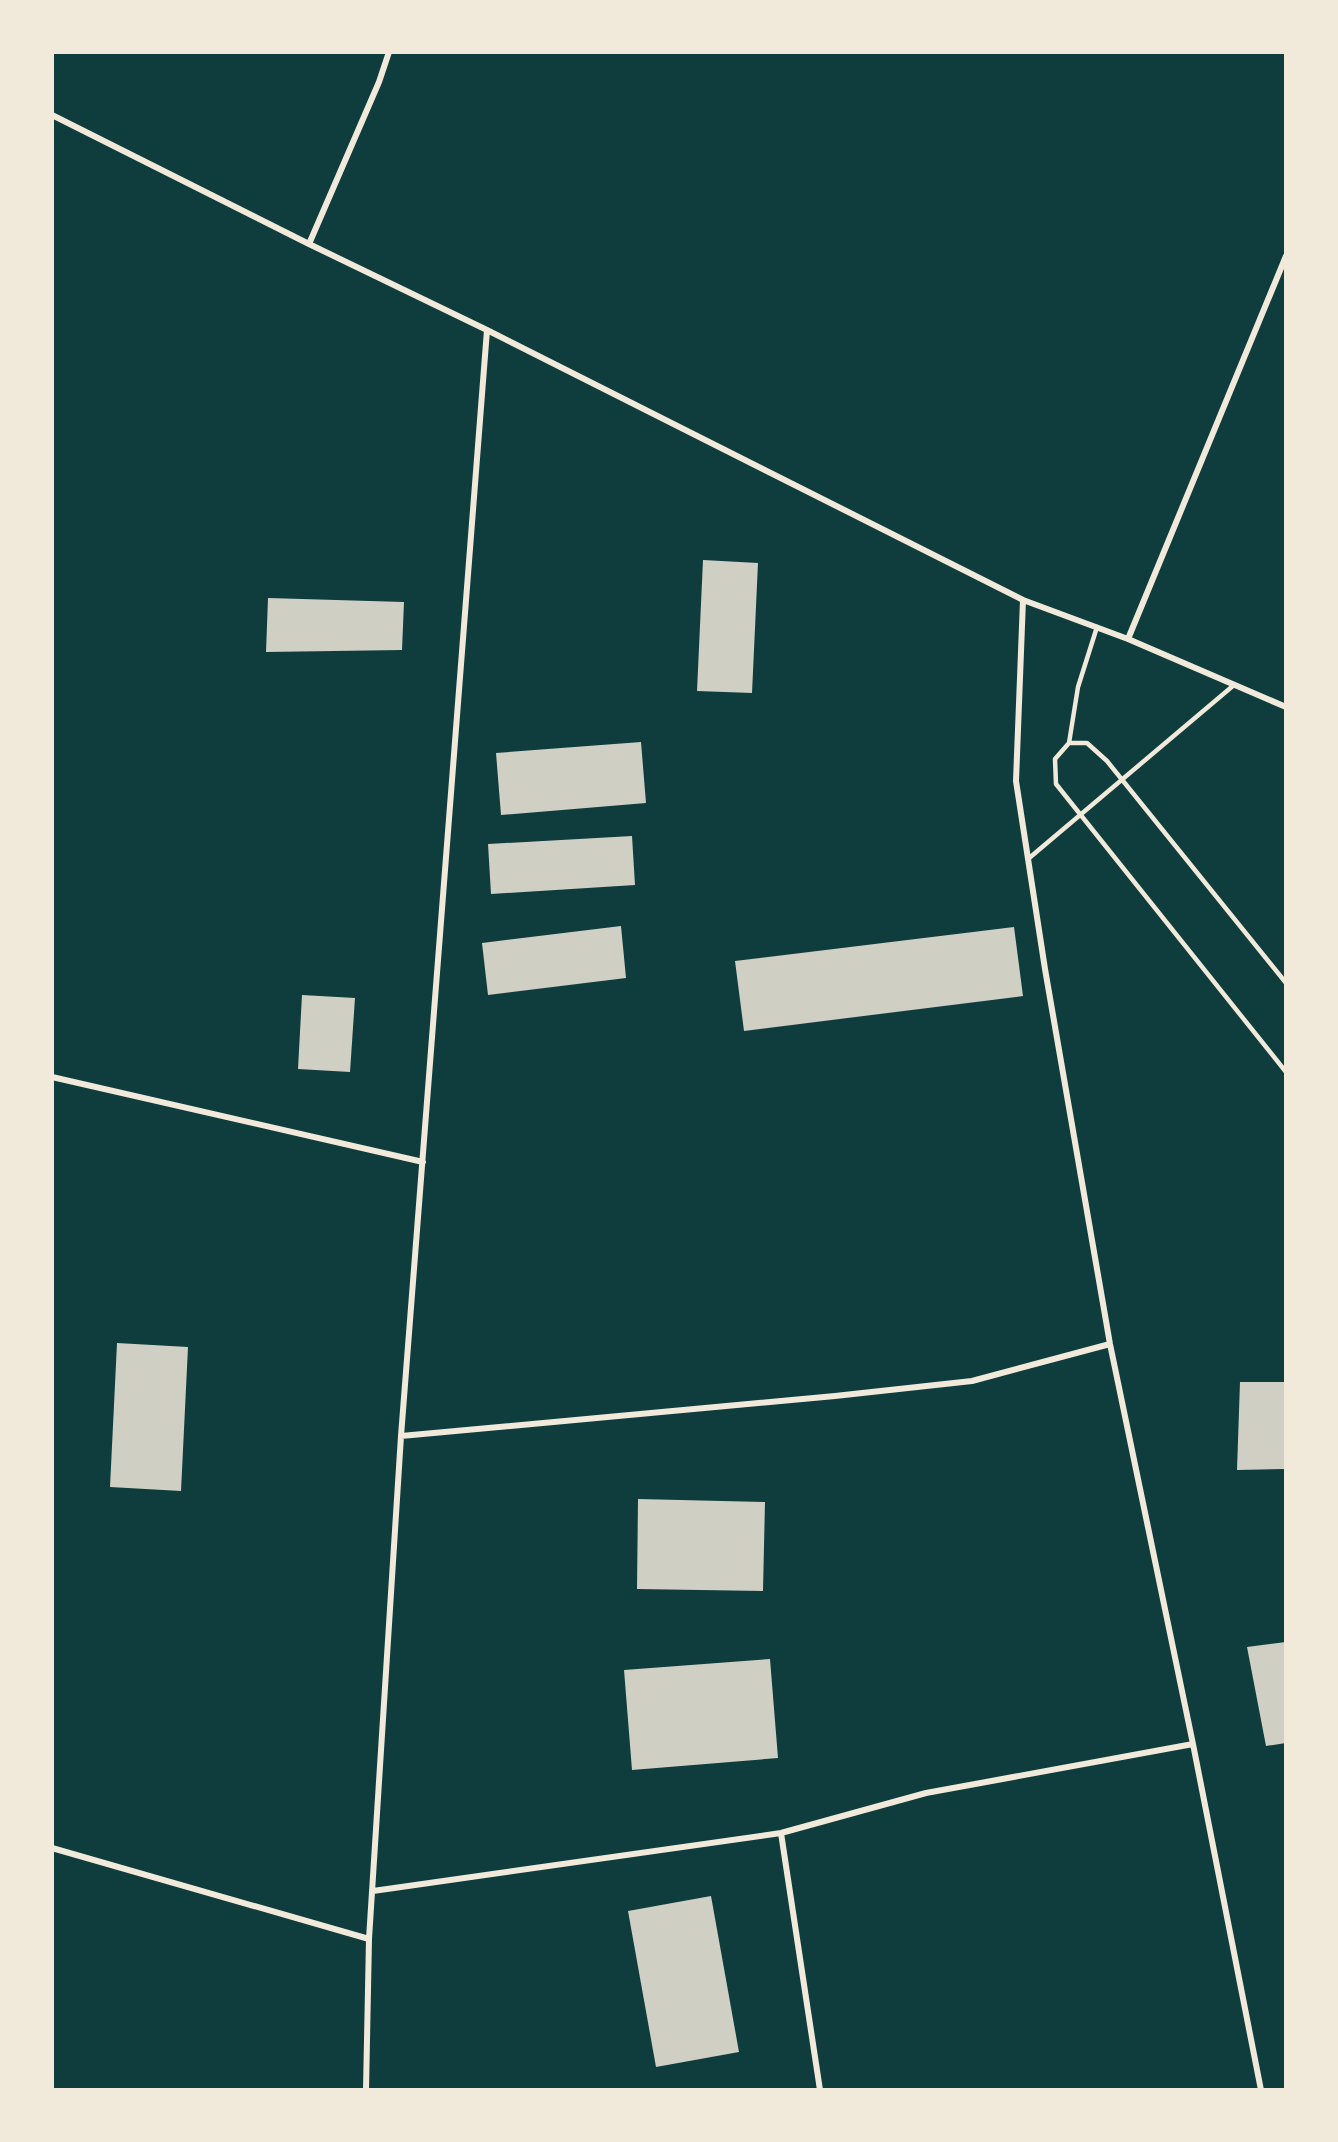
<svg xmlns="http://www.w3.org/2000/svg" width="1338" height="2142" font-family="'Crimson Pro',serif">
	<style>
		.building { fill: #cfcfc3 }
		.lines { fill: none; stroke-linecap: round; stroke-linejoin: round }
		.service { stroke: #f1e9da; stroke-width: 4.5 }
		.minor { stroke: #f1e9da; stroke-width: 6 }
	</style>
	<rect width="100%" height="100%" fill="#0f3d3e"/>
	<path class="building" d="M703,560l55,3 -6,130 -55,-2z
		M268,598l136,4 -2,48 -136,2z
		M641,742l5,61 -145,12 -5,-62z
		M632,836l3,49 -144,9 -3,-50z
		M621,926l5,52 -138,17 -6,-52z
		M1014,927l9,69 -279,35 -9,-70z
		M302,995l53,3 -5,74 -52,-3z
		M117,1343l71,4 -7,144 -71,-4z
		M1240,1382h46v87l-49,1z
		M638,1499l127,3 -2,89 -126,-2z
		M1286,1642v101l-20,3 -19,-99z
		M770,1659l8,99 -146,12 -8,-100z
		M711,1896l28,156 -83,15 -28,-156z"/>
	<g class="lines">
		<path class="service" d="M1069,743l9,-56 19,-60
			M1028,859l206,-174
			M1286,983l-179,-222 -20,-18h-18l-14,16 1,25 230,288"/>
		<path class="minor" d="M52,115l257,129 178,86 536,270 105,39 158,68
			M309,244l70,-162 10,-30
			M1023,600l-7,181 29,188 65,375 83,400 68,346
			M1128,639l158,-383
			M52,1077l371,85
			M401,1436l434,-40 137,-15 138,-37
			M781,1833l39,257
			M52,1848l317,91
			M373,1891l408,-58 145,-40 267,-49
			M366,2090l3,-151 32,-503 86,-1106"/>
	</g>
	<rect width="1338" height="2142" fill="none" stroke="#f1e9da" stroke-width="108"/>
</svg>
